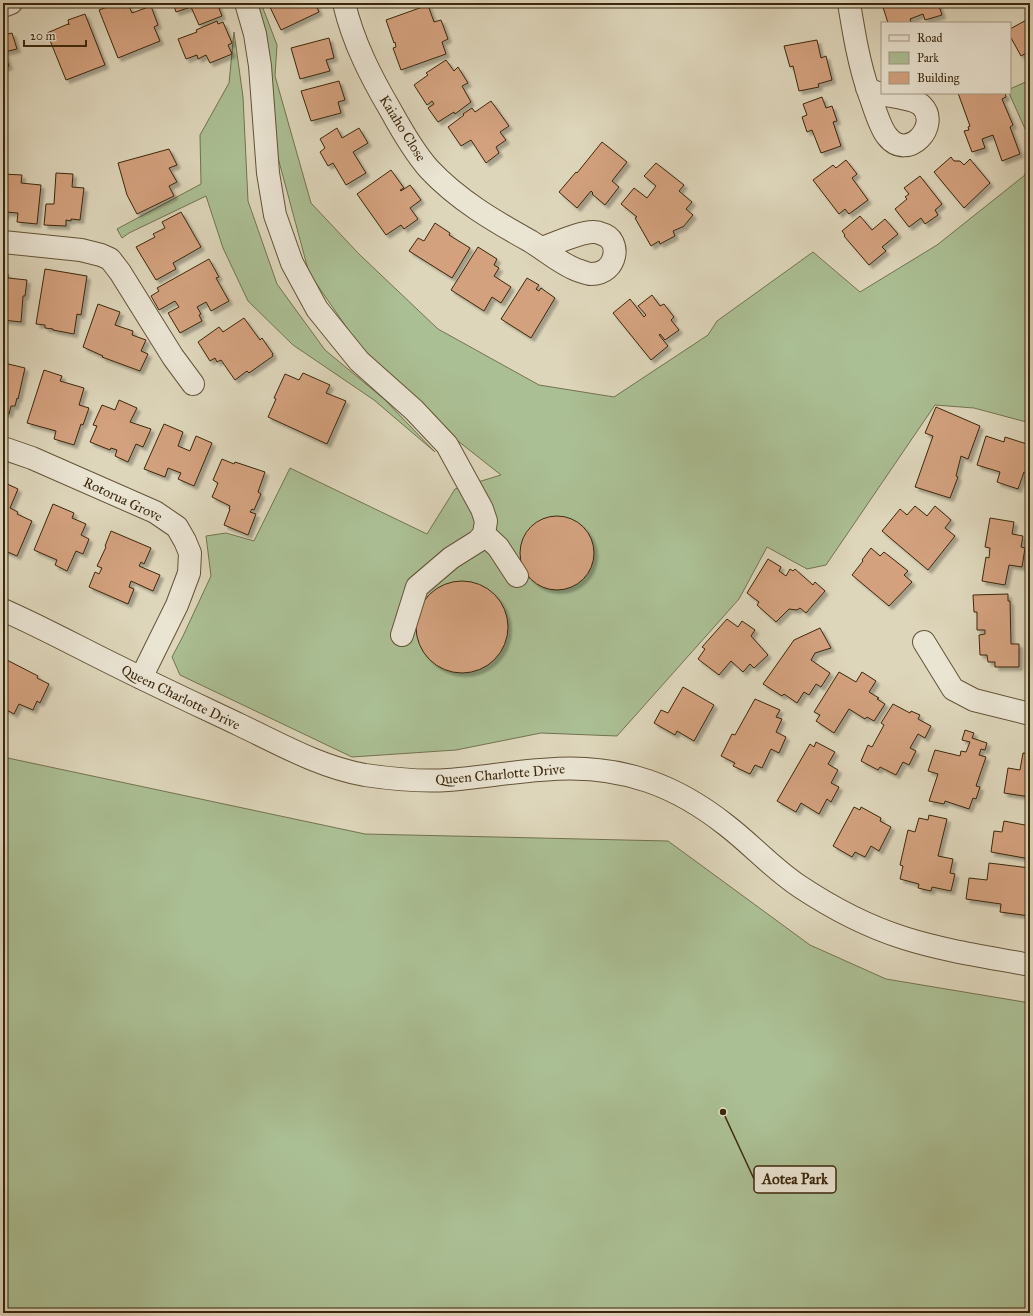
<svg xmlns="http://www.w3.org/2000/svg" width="1033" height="1316" font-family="'IM FELL Great Primer',serif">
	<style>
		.green { fill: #abbf94; stroke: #737350 }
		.building { fill: #d3a17e; stroke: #3b270c; filter: url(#shadow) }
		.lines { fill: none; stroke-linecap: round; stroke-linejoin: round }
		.minor-casing { stroke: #645338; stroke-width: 24 }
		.minor { stroke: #eae4d3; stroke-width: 22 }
		.labels { text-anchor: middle; stroke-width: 3; stroke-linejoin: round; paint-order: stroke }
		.street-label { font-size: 14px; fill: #3b270c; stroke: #eae4d3 }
		.leader { fill: none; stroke: #3b270c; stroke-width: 1.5 }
		.callout-dot { fill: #3b270c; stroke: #eae4d3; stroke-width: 1.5 }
		.callout { fill: #eae4d3; stroke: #3b270c; stroke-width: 1.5 }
		.callout-label { font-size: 15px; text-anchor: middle; font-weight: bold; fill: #3b270c }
	</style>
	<defs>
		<filter id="shadow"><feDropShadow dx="3.5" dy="3.5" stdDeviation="1" flood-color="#0004"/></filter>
	</defs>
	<rect width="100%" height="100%" fill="#ded6bb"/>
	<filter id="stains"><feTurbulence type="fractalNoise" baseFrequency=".005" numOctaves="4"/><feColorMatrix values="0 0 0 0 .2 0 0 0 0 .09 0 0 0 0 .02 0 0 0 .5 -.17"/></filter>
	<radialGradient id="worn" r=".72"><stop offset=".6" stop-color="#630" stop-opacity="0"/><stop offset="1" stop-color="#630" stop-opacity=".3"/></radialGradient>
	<path class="green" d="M253,3h8l16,42 -2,31 36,127 48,51 79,75 101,56 75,12 94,-62 9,-14 96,-69 47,40 77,-47 88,-70 5,-34v282l-56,-15 -39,-3 -109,160 -19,4 -40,-22 -28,52 -122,137 -76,-3 -85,17 -104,7 -172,-82 -8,-18 11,-21 28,-60 -5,-40 20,-3 28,8 36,-73 137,66 28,-45 46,-14 -43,-34 -93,-87 -56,-81 -32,-119z
		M234,32l9,65 5,104 29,83 48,66 59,49 51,53 -61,-52 -81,-55 -45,-44 -25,-53 -17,-52 -77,37 -7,5 -5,-9 84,-45 -1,-49 29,-52z
		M1030,80v60l-21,-47h1v-4z
		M3,757l362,77 303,7 142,104 76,34 144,24v304l-21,6h-1006z"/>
	<path class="building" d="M118,3h3l2,5 6,-2 3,7 19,-7 7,19 -4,2 6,14 -42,17 -19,-48z
		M173,3h44l5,13 -23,9 -8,-18 -15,5z
		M268,3h15l2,4 9,-4h21l4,9 -38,18z
		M885,3h53l4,12 -17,5 -2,-6 -13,5 1,3 -4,1h-19l-6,-19z
		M428,5l6,17 7,-2 7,19 -6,3 4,12 -45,16 -8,-22 3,-1 -1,-5 -1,1 -8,-23z
		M85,14l20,51 -39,15 -19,-47 21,-9 1,1 -1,-5z
		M1030,18v33l-9,5 -11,-20v-7z
		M217,21l1,3 5,-2 9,21 -4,2 4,9 -22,9 -4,-8 -8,4 -1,-4 -11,4 -8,-20 19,-7 -1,-2z
		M12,33l5,16 -13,3 5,14 -6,2v-33z
		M329,38l5,20 -8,2 4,11 -30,8 -9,-31z
		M817,40l4,18 5,-2 6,24 -14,4 1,3 -20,4 -6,-25 -3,1 -6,-21z
		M446,60l8,11 4,-4 10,16 -6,3 9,16 -16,12 -1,-2 -16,10 -10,-14 6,-4 -2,-3 -5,4 -13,-20 14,-10 -2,-2z
		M339,81l6,19 -7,2 3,11 -30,8 -10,-30z
		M958,93h47l1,4 -4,2 11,26 -3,2 10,27 -18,7 -9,-26 -11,4 3,9 -13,4 -8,-21 5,-1 -1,-3 2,-1z
		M822,97l4,11 6,-2 5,15 -4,1 8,24 -20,7 -9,-23 -5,2 -5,-15 5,-2 -4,-11z
		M491,101l18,25 -9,6 6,8 -10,7 3,6 -13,10 -15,-23 -10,6 -13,-19 16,-12 -1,-1 9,-6 3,4z
		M337,128l5,10 17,-10 9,15 -15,9 13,21 -20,12 -13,-22 -5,3 -8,-14 5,-4 -5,-9z
		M602,142l25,20 -15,19 7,6 -14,18 -13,-11 1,-1 -2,-2 -14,17 -18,-16 17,-20 1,1z
		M169,149l8,16 -8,3 8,14 -8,4 5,10 -37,18 -10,-19 -9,-32z
		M951,157l3,4h6l4,4 6,-6 20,24 -26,25 -30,-36z
		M846,160l11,14 -5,4 16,22 -19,14 -4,-5 -6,5 -26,-34 20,-15 3,3z
		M656,163l28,22 -5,6 13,11 -6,7 7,6 -10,12h-1l-9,4 2,5 -15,8 -1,-3 -8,5 -16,-28 2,-1 -16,-13 13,-16 13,10 9,-12 -12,-10z
		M391,170l13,18 -4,2 1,1 9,-6 11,15 -11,8 8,11 -14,10 -3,-4 -15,10 -29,-41z
		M56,173l17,1 -1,13 12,1 -4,32 -9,-1v2l-5,-1v6l-22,-1 2,-21h8z
		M3,174l19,1 -1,8 20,2 -4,39 -20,-2 1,-9 -13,-1v4h-2z
		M920,176l22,28 -7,6 3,5 -13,9 -4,-6 -12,9 -14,-18 12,-10 -2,-2 4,-3 -5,-6z
		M181,212l20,35 -28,16 3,6 -20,11 -20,-33 19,-10 -2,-3 12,-6 -3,-6z
		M860,216l12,14 13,-11 13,15 -16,13 4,4 -17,14 -25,-29 1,-1 -3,-4z
		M435,223l15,10 -1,2 21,13 -18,30 -43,-27 9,-13 6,3z
		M478,247l19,12 -3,6 5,3 -5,8 17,11 -10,16 -9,-6 -8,14 -33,-21z
		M209,259l10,18 -3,1 13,23 -18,10 -5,-9 -9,5 4,7 -2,1 3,6 -22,12 -12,-20 11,-6 -4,-6 -16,9 -8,-14 8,-5 -2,-3z
		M45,269l42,7 -6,39 -4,-1 -3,20 -21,-4v-1l-8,-1v-3l-9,-1z
		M3,274h5v4l19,2 -2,16h-2l-2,26 -18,-2z
		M527,278l12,7 -3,4 3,2 2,-3 14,10 -24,40 -30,-19z
		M652,295l8,11 4,-2 10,13 -3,3 8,10 -14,10 -5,-6 -1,1 9,11 -17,14 -38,-47 17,-14 14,18 2,-2 -8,-9z
		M98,304l22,8 -5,13 18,6 -1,4 14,5 -5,11 7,3 -8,17 -38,-14 1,-1 -20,-9z
		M244,318l16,22 2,-2 11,16h-1l1,2 -24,17 -2,-2 -12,9 -14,-20 -4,2 -2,-4 -5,3 -12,-19 21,-15 4,5z
		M3,359h2l-1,4 21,5 -7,31 -1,-1 -2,8h-4l-2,8 -6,-1z
		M44,370l18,6 -2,5 24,7 -5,17 10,3 -6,17 -2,-1 -7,21 -20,-6 2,-8 -29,-8z
		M303,373l27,12 -4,8 20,8 -19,43 -59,-27 8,-18 -2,-1 11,-24 14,6z
		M119,400l18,8 -7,14 21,7 -8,18 -7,-3 -8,18 -13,-6 2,-6 -6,-2 -1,2 -20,-8 7,-16 -4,-1 9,-20 13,5z
		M936,407l44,19 -12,33 -7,-3 -5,20 2,1 -8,21 -35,-11 18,-51 -8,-3z
		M164,424l19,8 -5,14 12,5 6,-15 16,7 -18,43 -16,-7 3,-6 -13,-5 -3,9 -21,-8z
		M986,436l18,6 1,-5 25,8v29l-6,-2 -6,17 -21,-7 3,-10 -23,-7z
		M222,459l12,5 1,-2 30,10 -7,20 3,2 -7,16 -2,-1 -2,3 6,2 -8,21 -24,-10 6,-16h-1l1,-3 -18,-9 6,-14 -5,-3z
		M3,482l15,7 -8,19 8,4 -1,2 15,7 -15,35 -14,-6z
		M53,504l21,9 -2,5 14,6 -5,11 8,4 -6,15 -7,-3 -9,20 -12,-6 2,-5 -23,-10z
		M915,506l12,10 8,-10 16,14 -6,8 10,8 -27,34 -46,-39 18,-22 7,6z
		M520 553a37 37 0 1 1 74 0a37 37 0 1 1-74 0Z
		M990,518l24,4 -2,12 11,2 -2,11 4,1 -3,19 -13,-2 -4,20 -23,-4 4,-24 3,1 1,-10 -5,-1z
		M111,531l40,17 -7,16 -3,-2 -2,4 21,9 -7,16 -22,-10 -2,6 5,2 -6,15 -39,-17 6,-15 4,2 3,-6 -5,-2 9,-19 -1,-1z
		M871,548l9,8 4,-4 24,19 -4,4 8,7 -23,24 -37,-31 11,-14 -1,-1z
		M768,559l13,8 -2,4 7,5 4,-7 3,2 2,-2 18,16 2,-3 10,9 -19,22 -6,-5 -3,2 -8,-1 -13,13 -19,-17 2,-3 -12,-9z
		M416 627a46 46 0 1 1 92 0a46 46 0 1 1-92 0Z
		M1008,594v7h2l1,43h8v23h-24v-5h-7l-1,-7h-7l-1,-20 6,-1v-4h-8v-18h-3l-1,-17z
		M727,619l11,8 4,-6 13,9 -4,6 17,19 -14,13 -4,-4 -7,8 -12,-11 -12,14 -21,-16 7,-10 -3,-2z
		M820,628l11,20 -16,5 -4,7 19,13 -9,14 -5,-3 -7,11 -5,-3 -7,11 -13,-9 -2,2 -19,-12 31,-44z
		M3,658l35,18 -1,2 12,6 -9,19 -3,-2 -4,9 -14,-6 -5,10 -11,-6z
		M839,672l17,10 6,-10 14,9 -7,11 10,6 -2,1 8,5 -11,17 -7,-4 -2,2 -16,-10 -15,24 -18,-12 4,-6 -6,-3z
		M683,687l31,18 -20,36 -17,-10 -2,4 -21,-12 7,-13 7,3z
		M755,699l25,11 -4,7 6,2 -6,13 10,5 -7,16 -8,-4 -9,19 -7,-3 -5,9 -17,-8 2,-3 -14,-7 11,-22 3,1z
		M893,704l17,9 1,-2 9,4 -2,4 13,7 -6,12 -7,-4 -8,14 6,3 -7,14 -6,-3 -7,13 -16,-8 -2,3 -17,-9 7,-16 4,2 12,-22 -3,-2z
		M965,730l9,3 -2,5 15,5 -2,7 -4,-1 -2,6 7,2 -10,29 4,1 -4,12 -3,-1 -4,11 -24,-8 -1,3 -15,-3 9,-27 -10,-3 7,-21 25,6 1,-5 5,1 4,-10 -8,-2z
		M816,742l19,10 -7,12 10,6 -7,13 8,4 -8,15 -4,-3 -8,15 -18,-11 -5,9 -19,-11 33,-57 4,3z
		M1023,753l7,1v43l-26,-4 4,-25 12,2z
		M854,807l6,3 1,-3 20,11 -1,3 11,6 -12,24 -8,-5 -6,11 -10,-5 -3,5 -19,-11z
		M929,815l18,4 -9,37 15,3 -3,14 5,1 -4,17 -19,-4 -1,4 -13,-3 1,-4 -19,-5 3,-13 -3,-1 8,-35 7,2 4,-14 9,2z
		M1004,821l26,5v33l-39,-7 3,-21 8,1z
		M989,863l41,5v14h-1l-2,15h3v19l-30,-4 1,-8 -35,-5 3,-21 18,2z"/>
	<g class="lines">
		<g class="minor-casing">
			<path id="minor" d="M246,3l9,31 5,32 8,107 7,42 17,48 25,46 42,52 55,49 33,35 35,64 4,12 -2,13 14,13 19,29
				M344,3c9,39 27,74 47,108 11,20 23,41 38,58 29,31 65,52 101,72 15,9 31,23 47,29 4,1 10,4 14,4 27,0 31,-35 11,-40 -2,-1 -6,-2 -8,-2 -12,-1 -40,12 -52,16
				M849,3c5,31 10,61 20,90 5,13 10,33 18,43 21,27 54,-11 35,-30 -8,-9 -35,-9 -47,-14 -3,-1 -5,-3 -8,-4
				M3,6l8,-3
				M3,242l78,8 20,5 9,4 10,13 53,85 20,27
				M3,448l29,10 123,54 22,15 8,14 5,12 -1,20 -12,32 -36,73
				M3,610c39,17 77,38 116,57 40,20 81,39 121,58 40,19 80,42 125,50 27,4 56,7 83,5 71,-6 130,-23 200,1 29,10 54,25 78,44 25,19 46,43 73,61 33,22 67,40 105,52 41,13 84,19 126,27
				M402,635l15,-48 34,-29 27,-17 6,-7
				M924,642l29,47 21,11 56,14"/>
		</g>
		<use href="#minor" class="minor"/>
	</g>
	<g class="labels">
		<g class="street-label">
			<text transform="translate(403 128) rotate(58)" y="5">Kaiaho Close</text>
			<text transform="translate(123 499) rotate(25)" y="5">Rotorua Grove</text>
			<text transform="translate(181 697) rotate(26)" y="5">Queen Charlotte Drive</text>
			<text transform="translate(500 774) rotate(-5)" y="5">Queen Charlotte Drive</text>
		</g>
	</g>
	<path class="leader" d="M723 1112L754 1179"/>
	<circle class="callout-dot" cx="723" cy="1112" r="4"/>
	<rect class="callout" x="754" y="1166" width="82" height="27" rx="4"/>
	<g class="callout-label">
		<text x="795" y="1184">Aotea Park</text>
	</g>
	<rect width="1033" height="1316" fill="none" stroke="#ded6bb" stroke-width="16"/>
	<rect x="4" y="4" width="1025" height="1308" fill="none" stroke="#3b270c" stroke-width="2"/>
	<rect x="8" y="8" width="1017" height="1300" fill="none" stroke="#3b270c"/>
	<rect x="881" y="22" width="130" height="72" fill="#eae4d3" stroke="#a49883"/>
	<rect x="889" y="35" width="20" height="6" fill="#eae4d3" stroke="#a49883"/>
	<text x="917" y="42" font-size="12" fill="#3b270c">Road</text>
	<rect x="889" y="52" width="20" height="12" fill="#abbf94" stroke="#a49883"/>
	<text x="917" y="62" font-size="12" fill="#3b270c">Park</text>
	<rect x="889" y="72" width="20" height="12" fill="#d3a17e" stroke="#a49883"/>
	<text x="917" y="82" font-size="12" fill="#3b270c">Building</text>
	<path d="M24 40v6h62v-6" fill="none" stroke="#3b270c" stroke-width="2"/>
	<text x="30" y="40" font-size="12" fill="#3b270c" stroke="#eae4d3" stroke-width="3" paint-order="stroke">20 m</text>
	<rect width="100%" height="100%" filter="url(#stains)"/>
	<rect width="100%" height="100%" fill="url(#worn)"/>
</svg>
